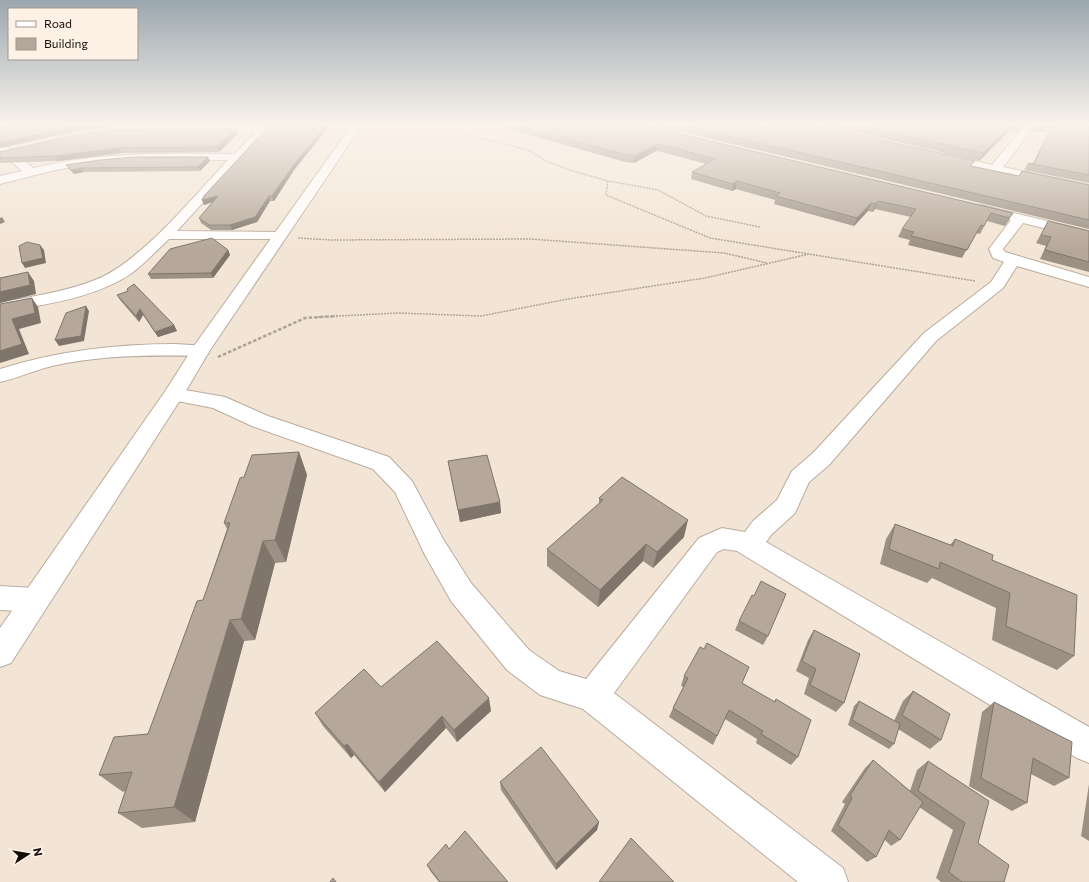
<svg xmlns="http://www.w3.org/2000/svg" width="1089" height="882" font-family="Commissioner,sans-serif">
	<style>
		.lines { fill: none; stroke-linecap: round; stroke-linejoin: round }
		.street-casing { stroke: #baac9e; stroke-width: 2 }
		.secondary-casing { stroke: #baac9e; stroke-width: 2 }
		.path-far1 { stroke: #afa497; stroke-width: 1.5; stroke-dasharray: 2 1; stroke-linecap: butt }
		.path { stroke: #afa497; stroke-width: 2.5; stroke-dasharray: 3.5 2; stroke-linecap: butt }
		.street { fill: #fff; fill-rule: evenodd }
		.secondary { fill: #fff; fill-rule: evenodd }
		.wall { fill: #9c9084 }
		.shaded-wall { fill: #7f756b }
		.building { fill: #b5a799; stroke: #7f756b }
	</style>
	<rect width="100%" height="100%" fill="#f3e5d5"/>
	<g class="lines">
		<g class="street-casing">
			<path id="street" d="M352,125h106c-8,9 -85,3 -101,3z
				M1025,125h11l-33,42 86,18v8l-147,-34 -2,-2 6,-3 46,11z
				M262,126l5,3 -1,4 -89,98 102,1 5,1 2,3 -2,3h-115c-12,11 -24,24 -37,34 -38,26 -88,31 -132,40v-10c32,-7 65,-11 95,-23 45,-17 99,-84 133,-120 -48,0 -96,-2 -144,5 -29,4 -56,12 -84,19v-8l22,-5 -22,-20v-7l12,5 21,19c66,-16 133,-15 202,-14l20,-22 -141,1 -51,9 -4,-1 -1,-2 1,-2 4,-1 51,-9z
				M981,205l108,26v8l-66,-16 -20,26 2,3 84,25v10l-72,-21 -14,22 -67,53 -107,124 -20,17 -14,31 -24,22 -5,7 323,185v36l-12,-5 -340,-207 -13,-2 -7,3 -103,141 229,175 5,14h-50l-215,-173 -43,-14 -33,-25 -56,-69 -26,-46 -30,-63 -22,-23 -121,-43 -39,-18 -46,-9 -3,-5 3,-5 7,-1 51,9 43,19 121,41 23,24 31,58 28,44 58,67 30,21 27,8 113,-141 23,-10 23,4 8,-11 24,-21 15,-29 21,-18 111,-120 67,-51 13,-20 -11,-4 -4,-9 22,-29 -35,-8 -2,-3 2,-3z
				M175,344l33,2 2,4 -2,4 -7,2c-50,-1 -100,-1 -149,10 -17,4 -34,12 -52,16v-13c57,-18 115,-25 175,-25z
				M0,586l35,2 10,3 4,9 -4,9 -10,3 -35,-2z"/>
		</g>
		<g class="secondary-casing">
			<path id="secondary" d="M352,125h10l-152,225 -26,44 -173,269 -11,4v-39l166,-238 28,-44z"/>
		</g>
		<path class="path-far1" d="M463,133l67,18 18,11 25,9 35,10 50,9 48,26 54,11
			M608,181l-2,14 104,43 265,43
			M298,238l34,2 198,-1 194,14 43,10
			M318,317l80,-4 83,3 87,-17 137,-21 104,-24"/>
		<path class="path" d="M218,357l87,-39 32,-2"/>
		<use href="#street" class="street"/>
		<use href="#secondary" class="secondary"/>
	</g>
	<path class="wall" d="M4,125h149l-39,1 -37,5z
		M264,125h66l-36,45 -20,31h-4l-13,21 -25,8h-21l-10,-7 -2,-5 13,-16 -8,3 -2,-5 64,-71 1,-2z
		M495,125h148l370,88 -5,8 -3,5 -18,-5 -7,13 -4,-1 -14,25 -54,-13 2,-5 -12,-3 4,-8 9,-12 -36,-8 -2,3 -5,-1 -14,15 -80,-22 1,-4 -39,-11 -4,2 -41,-12 1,-7 14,-8 -40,-11 -10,-2 -22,12 -9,-1z
		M653,125h161l159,41 46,10 70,9v44z
		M824,125h199l-7,9 -7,-3 -30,30z
		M1036,125h53v58l-65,-13 4,-7h5l16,-32 -17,1z
		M236,129l1,5 -18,18 -97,1 -64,8 -58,2v-11z
		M210,161l-10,10 -116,1 -10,2 -5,-5 -3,-4z
		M1048,221l41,10v41l-49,-13 6,-13 -10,-3z
		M228,250l2,5 -17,23 -62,1 -3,-5z
		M117,295l57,30 3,6 -19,6 -15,-22 -4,7 -19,-22z
		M299,452l8,23 -21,87 -11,1 -20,77 -11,1 -49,181 -53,6 -24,-15 7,-22 -2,1 -24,-17 49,-41 55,-134 24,-71 -3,-6 20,-46z
		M448,461l52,41 1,11 -41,9z
		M599,498l85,39 -31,31 -10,-7 -45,46 -51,-41v-17l52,-45z
		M895,524l55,21 5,-6 37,21 82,96 -17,14 -65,-30 4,-32 -64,-30 -5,5 -47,-19 6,-25z
		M739,621l29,15 -5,9 -28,-15z
		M814,630l30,73 -8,9 -32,-18 5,-16 -13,-7 12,-31z
		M684,676l58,7 32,19 2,-3 22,58 -7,8 -35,-22 1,-4 -32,-20 -12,26 -44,-28 4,-9 11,-21 -3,-1z
		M381,687l110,24 -34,31 -11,-14 -61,64 -31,-37 -3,3 -28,-32 -8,-13z
		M913,691l28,49 -11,9 -32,-20 -4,15 -5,5 -41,-24 6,-19 5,-5 35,20 9,-20z
		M994,702l75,76 -15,8 -23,-12 -4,29 -15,8 -43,-25 13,-74z
		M873,760l37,31 7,-21 11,-9 50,82 26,39h-63l-5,-4 17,-48 -34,-23 -19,33 -9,6 -6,-6 -9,17 -9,5 -36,-31 14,-27 -3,-2 23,-34z
		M500,782l99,40 -2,8 -41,40 -55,-80z
		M1089,784v57l-8,-5z
		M449,849l59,33h-69l-8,-10 -4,-7z"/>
	<path class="shaded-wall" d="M80,125l34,1 -37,5 -77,17v-5z
		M326,125h4l-36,45 -20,31 -2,-5 21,-30z
		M1011,125h1l-3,6 -30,30 4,-8z
		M1021,125h2l-7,9 3,-7z
		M1040,125h12l-3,6 -17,1 4,-6z
		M236,129l1,5 -18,18 -2,-5z
		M657,144l-1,7 -22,12 1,-7z
		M119,148l3,5 -64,8 -3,-5z
		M208,157l2,4 -10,10 -2,-4z
		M82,168l2,4 -10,2 -3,-4z
		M737,181l-1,8 -4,2 1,-7z
		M218,196l1,4 -15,5 -2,-5z
		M269,196l1,5 -13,21 -25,8 -2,-5z
		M878,201l-3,8 -2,3 3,-8z
		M871,203l-3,8 -14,15 3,-8z
		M1013,213l-5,8 -3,5 4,-8z
		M2,217l3,5 -5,2v-6z
		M40,245l4,5 2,13 -21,5 -3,-5z
		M228,250l2,5 -17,23 -2,-5z
		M28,272l6,9 2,13 -36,9v-11z
		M32,298l6,9 3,16 -22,6 10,25 -29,9v-12l12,-32z
		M86,306l3,5 -5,30 -25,5 -4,-6z
		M140,309l3,6 -4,7 -3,-6z
		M174,325l3,6 -19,6 -3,-5z
		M299,452l8,23 -21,87 -11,-22z
		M500,502l1,11 -41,9 -2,-12z
		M688,520l-4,17 -31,31 4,-16z
		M263,541l12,22 -20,77 -14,-21z
		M646,544l-3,17 -45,46 2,-17z
		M230,620l14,21 -49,181 -21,-15z
		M489,698l2,13 -34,31 -3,-12z
		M442,716l4,12 -61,64 -6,-10z
		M347,744l7,11 -3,3 -7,-12z
		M599,822l-2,8 -41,40v-6z"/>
	<path class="building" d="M4,125h76l-80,18v-16z
		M267,125h59l-33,41 -21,30h-3l-14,21 -25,8h-21l-10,-7 19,-22 -16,4 2,-4 62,-67z
		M518,125h125l370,88 -4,5 -18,-5 -7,13 -3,-1 -14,25 -56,-14 3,-4 -12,-3 14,-20 -38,-8 -2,3 -5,-1 -14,15 -81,-22 4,-3 -43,-12 -4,3 -41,-12 23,-13 -48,-13 -10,-2 -22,12 -9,-1z
		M682,125h132l161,36 -5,5 49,10 3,-5 67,14v35z
		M855,125h156l-28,28z
		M1052,125h37v50l-61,-12 6,1z
		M236,129l-19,18 -98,1 -64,8 -55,2v-6l75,-17 37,-5z
		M136,157h72l-10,10 -116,1 -11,2 -5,-5 34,-5z
		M1048,221l41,10v31l-44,-12 6,-13 -10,-2z
		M212,238l16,12 -17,23 -63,1 22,-25z
		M27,242l13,3 3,13 -21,5 -3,-17z
		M28,272l2,13 -30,7v-14z
		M134,284l40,41 -19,7 -15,-23 -4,7 -19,-21 11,-4 -1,-2z
		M32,298l3,15 -23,6 10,25 -22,7v-47z
		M86,306l-5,30 -26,4 11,-27z
		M299,452l-24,88 -12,1 -22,78 -11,1 -56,187 -56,6 14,-41 -33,3 15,-38 34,-3 49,-133 6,-1 27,-77h-6l16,-45 4,-1 8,-22z
		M487,455l13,47 -42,8 -10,-49z
		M622,477l66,43 -31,32 -11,-8 -46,46 -53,-41 56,-49 -4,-2z
		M895,524l58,22 2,-7 38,16 -1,5 85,35 -3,61 -68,-30 4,-33 -70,-31 -1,7 -50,-20z
		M761,581l25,13 -18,42 -29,-15 13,-26 2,1z
		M814,630l46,24 -16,49 -34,-18 6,-16 -14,-8z
		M437,641l52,57 -35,32 -12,-14 -63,66 -32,-38 -3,2 -29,-33 49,-44 17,18z
		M707,643l42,24 -7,16 33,19 1,-3 35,21 -13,37 -37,-23 2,-3 -34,-21 -12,26 -44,-28 15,-30 -4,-2 16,-29 4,2z
		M913,691l37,23 -9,26 -39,-25z
		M859,701l41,23 -6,20 -42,-24z
		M994,702l78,40 -3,36 -36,-20 -6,45 -46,-25z
		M541,747l58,75 -43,42 -56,-82z
		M873,760l50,42 -23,38 -11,-10 -13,27 -38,-32 14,-27 -2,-3z
		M928,761l61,40 -11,42 31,22 -5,17h-42l-13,-10 16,-49 -47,-32z
		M465,831l43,51h-68l-13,-17 19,-21 3,5z
		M631,838l43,44h-75z
		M333,878l3,4h-6z"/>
	<linearGradient id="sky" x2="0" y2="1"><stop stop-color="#9ba7ae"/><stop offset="0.5" stop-color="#faf3ec"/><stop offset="1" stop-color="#faf3ec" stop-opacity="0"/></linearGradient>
	<rect width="1089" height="249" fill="url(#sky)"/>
	<rect x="8" y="8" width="130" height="52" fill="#fef2e6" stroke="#a0978e"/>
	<rect x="16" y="21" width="20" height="6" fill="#ffffff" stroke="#a0978e"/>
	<text x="44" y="28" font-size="12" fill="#130e09">Road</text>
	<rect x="16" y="38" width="20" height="12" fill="#b5a799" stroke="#a0978e"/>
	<text x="44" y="48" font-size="12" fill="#130e09">Building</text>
	<g transform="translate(28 854) rotate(78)" stroke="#fef2e6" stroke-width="3" paint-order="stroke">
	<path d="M0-3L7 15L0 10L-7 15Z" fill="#130e09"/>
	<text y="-6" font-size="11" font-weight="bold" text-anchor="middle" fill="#130e09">N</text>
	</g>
</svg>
